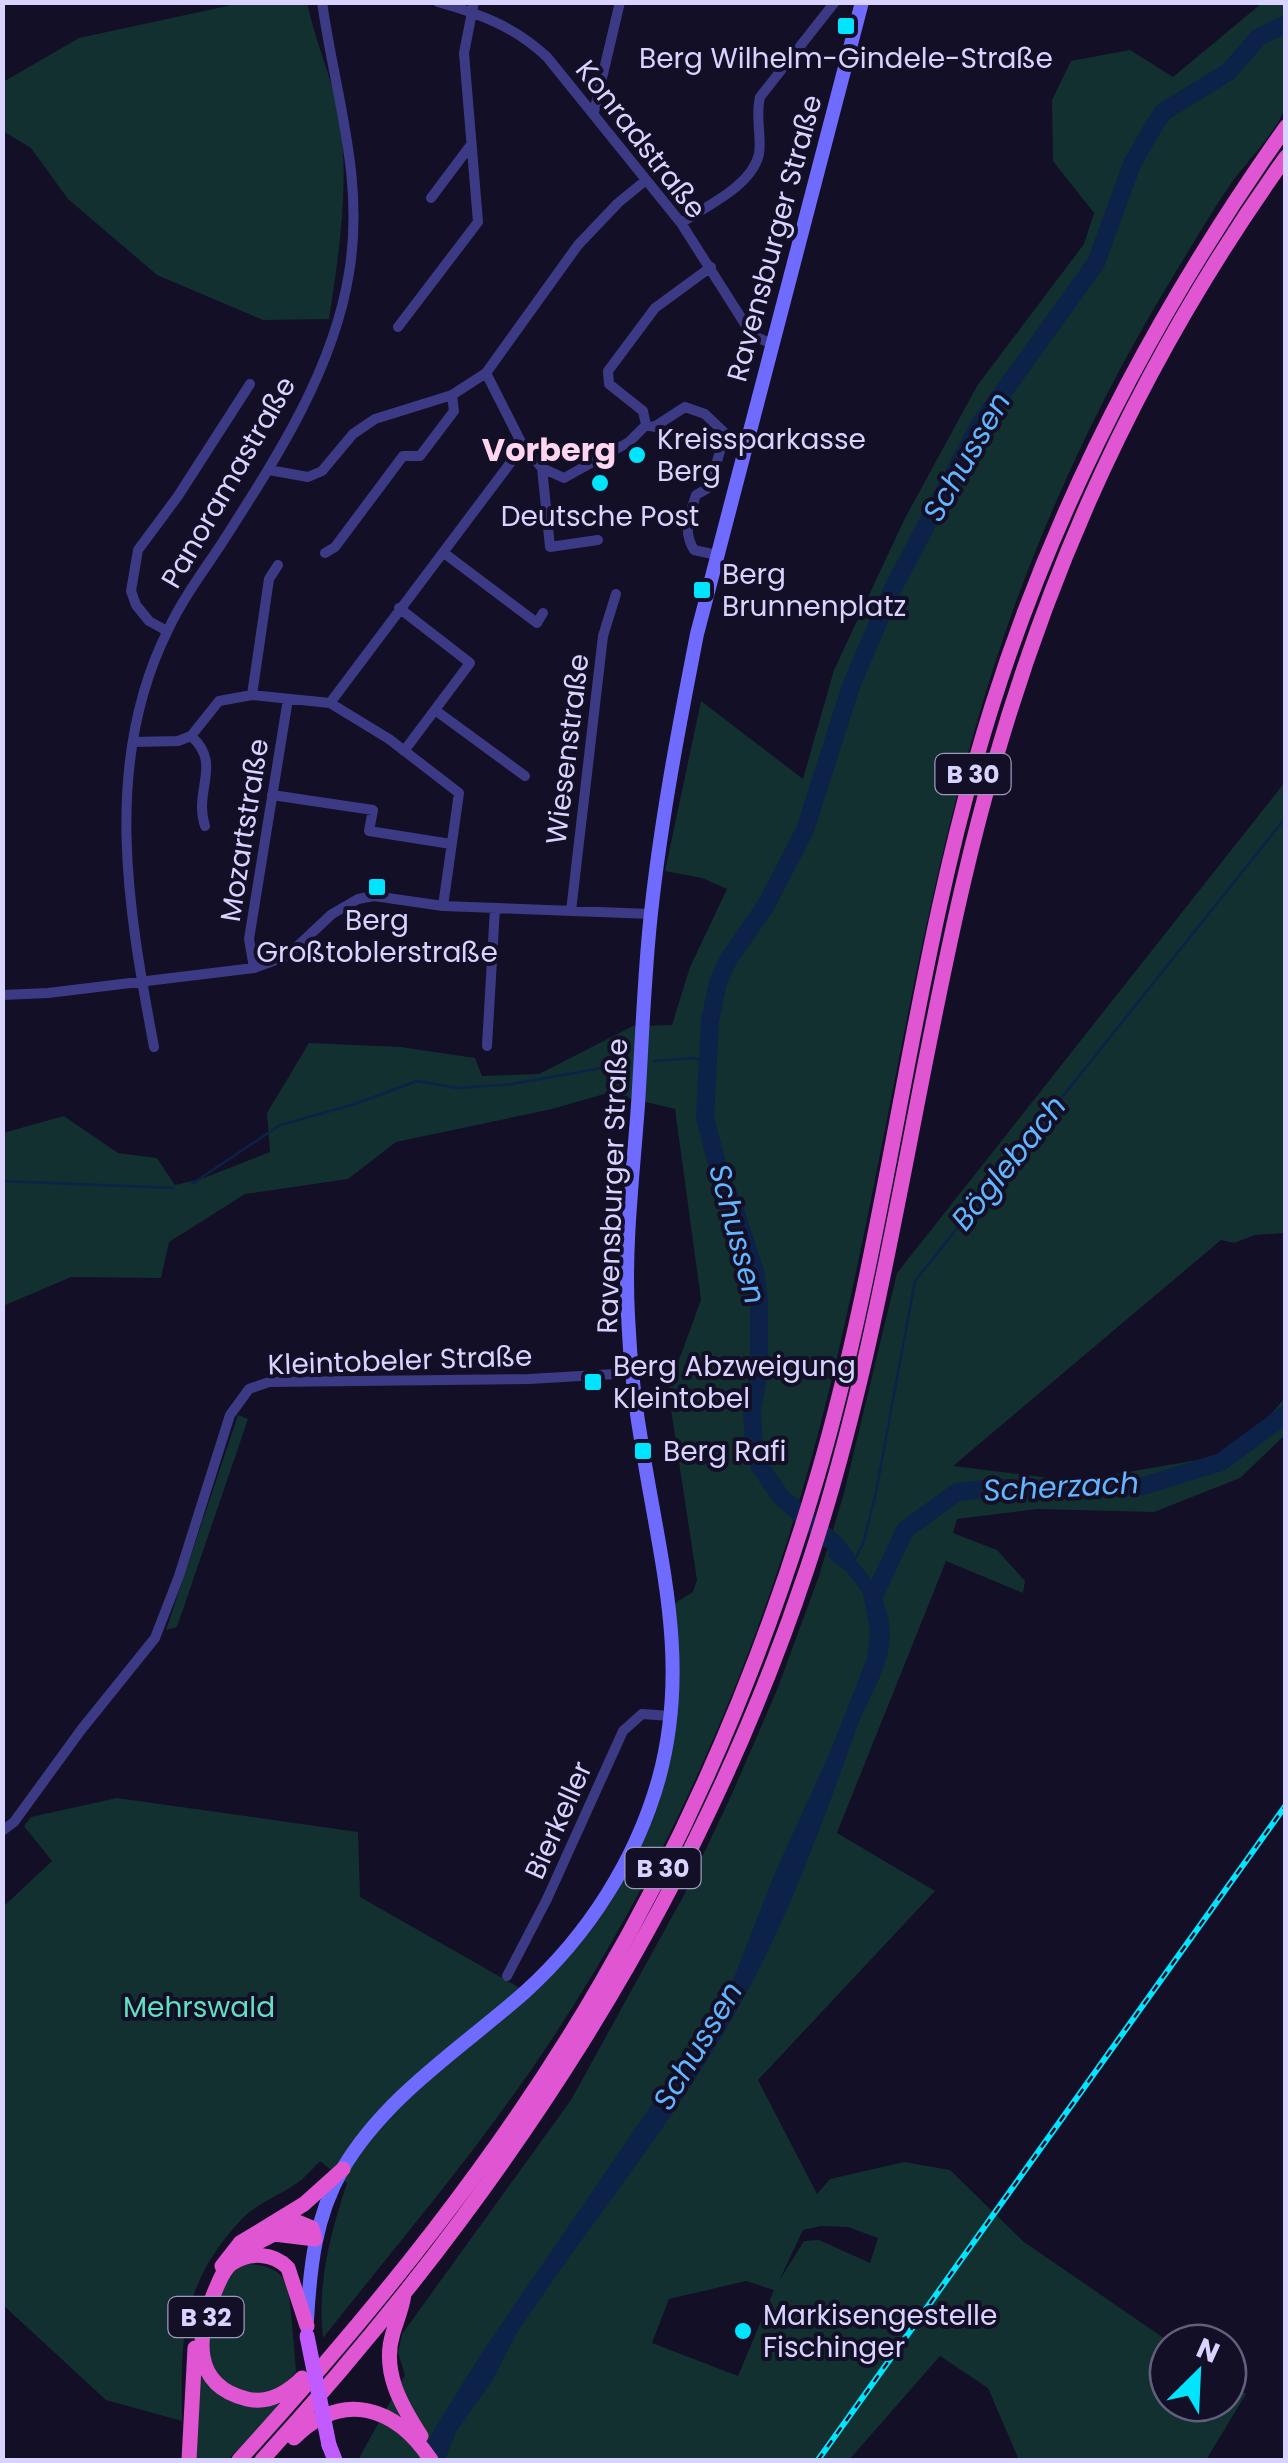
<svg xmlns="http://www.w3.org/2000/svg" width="1288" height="2463" font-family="Poppins,sans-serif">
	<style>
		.green { fill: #12302f; fill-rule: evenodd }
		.water { fill: #0c2248 }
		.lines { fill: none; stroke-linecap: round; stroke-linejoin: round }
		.stream { stroke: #0c2248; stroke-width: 2.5 }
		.river { stroke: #0c2248; stroke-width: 18 }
		.minor { stroke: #3d3a85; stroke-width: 10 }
		.secondary { stroke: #6f6bff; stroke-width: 14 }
		.primary { stroke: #c25bff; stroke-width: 15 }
		.trunk { stroke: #e055d1; stroke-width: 15 }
		.rail-casing { stroke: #00e5ff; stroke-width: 6 }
		.rail { stroke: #130f26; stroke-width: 2.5; stroke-dasharray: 8; stroke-linecap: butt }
		.primary-bridge { stroke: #c25bff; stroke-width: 15 }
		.poi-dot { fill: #00e5ff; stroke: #130f26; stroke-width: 4 }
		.labels { text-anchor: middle; stroke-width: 8; stroke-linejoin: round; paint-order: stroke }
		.shield { fill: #130f26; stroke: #9e99be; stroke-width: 2.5 }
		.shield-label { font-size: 25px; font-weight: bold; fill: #d9d4ff }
		.poi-label { font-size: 28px; fill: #d9d4ff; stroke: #130f26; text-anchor: start }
		.street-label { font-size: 28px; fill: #d9d4ff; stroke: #130f26 }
		.park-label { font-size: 28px; fill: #5fe0c0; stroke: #130f26 }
		.water-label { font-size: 30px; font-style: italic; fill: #62b6ff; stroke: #130f26 }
		.quarter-label { font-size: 32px; font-weight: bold; fill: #ffd6f0; stroke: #130f26 }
	</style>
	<rect width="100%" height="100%" fill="#130f26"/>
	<path class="green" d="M241,3h66c7,31 18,59 27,90 19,70 6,155 -5,226l-66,1 -106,-45 -89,-76 -37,-51 -28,-17v-49l76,-44z
		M1262,3h23c0,26 3,79 0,103 -4,20 -37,55 -51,73 -24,35 -46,73 -68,109 -60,100 -110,205 -150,314 -112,309 -132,640 -233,952 -59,182 -145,362 -254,519 -64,92 -137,178 -206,265 -6,-55 7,-103 24,-155l-27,-22c-8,8 -14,16 -23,22 -18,13 -42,21 -57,38 -60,65 -59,118 -58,200l-76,-21 -103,-95v-398l49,-46 -28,-35 7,-9 86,-19 241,34 2,65 165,94 85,-102 55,-135 5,-148 23,-14 4,-12 -29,-190 33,-90 -26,-191 -67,-16 -56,16 -156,33 -48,37 -103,15 -76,48 -8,36 -90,-1 -68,29v-173l61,-17 54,37 39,5 18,27 26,-6 69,-27 -3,-39 42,-70 92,4 74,11 7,18 57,-2 94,-48 39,-1 18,-58 37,-78 -25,-11 -37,-7 36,-170 102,78 31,-109 70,-150 73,-134 107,-142 10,-31 -41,-52 -1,-61 19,-39 59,-11 43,27z
		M1285,782v451l-30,2 -21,8 -13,-3 -268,226 122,15 146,-25 36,-26 28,-32v37l-45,43 -86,34 -117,-3 -80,10 -4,14 44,17 28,31 -2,12 -77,-32 -109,272 98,58 -177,189 59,114 13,-15 74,-17 46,8 74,72 147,101h-3v60h60v-22l18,13 -40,66h-187l-31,-72 -48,-32 -91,104h-491l47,-85 -7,-22 4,-19 169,-234 113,-205 47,-99 46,-106 42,-114 25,-83 53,-220zM821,2226l27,1 30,11 -8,25 -51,-23 -15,1 -25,40 24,-51zM746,2281l28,9 -36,86 -86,-33 17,-44z
		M238,1415l10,4 -71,208 -11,3z
		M245,2264c45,1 43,22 47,59 1,16 3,32 4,49 -5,5 -11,13 -17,16 -27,15 -63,-2 -69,-32 -6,-29 8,-79 35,-92z
		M197,2363l9,16 75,26 -53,55h-32l3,-56z"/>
	<path class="water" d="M834,1537c26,27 55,56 56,96 0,36 -24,67 -35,100 -33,90 -65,182 -112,266 -64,118 -152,222 -226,334l-25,48 -36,51 -11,28h-26l16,-32 46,-74 247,-361 46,-118 57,-125 36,-92 3,-27 -7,-38 -16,-21 -19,-15z"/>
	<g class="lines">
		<path class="stream" d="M654,1061l40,-3 13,5
			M2,1181l171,7
			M192,1184l88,-59 72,-20 65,-24 41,7 54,-4 118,-21
			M855,1559l8,-15 12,-47 40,-216 371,-464"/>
		<path class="river" d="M846,1559l-10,-14 -55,-48 -22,-32 -5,-18 -2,-36 7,-40v-72l-4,-27 -21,-65 -12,-25 -17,-64 5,-97 8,-39 10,-22 37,-53 40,-77 46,-144 41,-96 88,-166 116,-161 36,-99 20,-35 11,-17 65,-40 31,-35 27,-13
			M873,1598l32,-68 52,-38 36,-4 100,1 50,-3 78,-24 65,-48"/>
		<path class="minor" d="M438,2c43,12 77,25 109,55l134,166 71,112 20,9
			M594,112l26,-110
			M431,198l39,-52
			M681,223c25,-17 71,-37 78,-69 3,-17 -4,-36 1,-57l75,-95
			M398,327l80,-105 -14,-169 10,-51
			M646,425l-3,-14 -34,-27 -1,-13 47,-63 56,-41
			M523,446l19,22 22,10 65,-36 17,-17 8,2 31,-20 20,7 20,19 -15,54 -14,8c-6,20 -14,35 -2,55l23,5
			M542,468l8,79 48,-7
			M269,470l39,7 14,-6 31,-37 22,-15 77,-24 34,-22 92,-128 40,-42 28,-23
			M325,553l10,-6 68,-91h17l34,-45 -2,-16
			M444,553l93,70 6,-10
			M399,608l71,55 -66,88
			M167,631l-18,-10 -13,-16 -5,-14 7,-41 40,-54 72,-112
			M252,695l17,-116 9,-14
			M330,703l193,-257 -37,-73
			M435,710l90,66
			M191,736c32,28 2,54 14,90
			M133,742l45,-1 13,-5 28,-35 33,-6 78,8 59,36 70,54 -16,113
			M272,795l101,15 -4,21 82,13
			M571,911l32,-275 13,-42
			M254,968l-5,-29 39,-240
			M2,995l46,-2 206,-25 33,-12 45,-42 26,-15 16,-3 69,10 208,8
			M487,1046l8,-138
			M154,1047c-26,-138 -52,-285 14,-417 14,-30 34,-57 52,-84 53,-83 113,-173 129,-273 16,-95 -14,-178 -27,-271
			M2,1831l12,-9 67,-92 74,-92 24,-62 51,-161 19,-26 20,-7 260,-3 103,-6
			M507,1976l40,-77 76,-168 19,-17 29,2"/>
		<path class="secondary" d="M307,2320c3,-52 8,-103 35,-150 44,-75 120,-122 183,-178 63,-57 111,-132 134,-214 31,-114 2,-214 -16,-326 -8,-45 -13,-91 -15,-136 -4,-70 5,-141 10,-211 4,-63 6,-128 13,-192 10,-93 28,-187 46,-279l165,-632"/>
		<path class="primary" d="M329,2445l6,15"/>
		<path class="trunk" d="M274,2224l21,-3 17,7 3,11
			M247,2248l27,-14 41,5
			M222,2266l18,-23 64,-39 39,-35
			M404,2294c-2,15 -7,25 -11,39 -12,38 8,72 28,103
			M302,2378c-15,15 -33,26 -55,21 -57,-14 -50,-65 -32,-108 4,-9 8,-21 16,-27 18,-13 43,-11 57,4l19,58
			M294,2438c49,-49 102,-31 137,22
			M189,2460l6,-112
			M239,2460c134,-147 262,-304 362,-477 92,-158 163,-327 215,-502 75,-254 96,-522 176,-775 66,-209 167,-400 294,-579
			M262,2460c239,-262 432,-553 545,-891 75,-224 103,-461 157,-689 62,-266 163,-501 322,-723"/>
		<g class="rail-casing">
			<path id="rail" d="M818,2460l468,-655"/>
		</g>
		<use href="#rail" class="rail"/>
		<path class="primary-bridge" d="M307,2336l22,109"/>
	</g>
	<g class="poi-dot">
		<rect x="836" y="16" width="20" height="20" rx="5"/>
		<circle cx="637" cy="455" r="10"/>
		<circle cx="600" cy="483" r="10"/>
		<rect x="692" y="580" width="20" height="20" rx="5"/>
		<rect x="367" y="877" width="20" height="20" rx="5"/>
		<rect x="583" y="1372" width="20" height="20" rx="5"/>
		<rect x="633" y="1441" width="20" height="20" rx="5"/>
		<circle cx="743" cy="2331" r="10"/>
	</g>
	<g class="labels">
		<g class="shield">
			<rect x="935.5" y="754" width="75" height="40" rx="8"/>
			<rect x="625.5" y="1848" width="75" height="40" rx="8"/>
			<rect x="168.5" y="2297" width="75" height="40" rx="8"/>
		</g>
		<g class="shield-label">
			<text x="973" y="783">B 30</text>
			<text x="663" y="1877">B 30</text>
			<text x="206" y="2326">B 32</text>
		</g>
		<g class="poi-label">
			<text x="846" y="68" text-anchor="middle">Berg Wilhelm-Gindele-Straße</text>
			<text x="657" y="449">Kreissparkasse<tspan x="657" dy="32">Berg</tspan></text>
			<text x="600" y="526" text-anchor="middle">Deutsche Post</text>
			<text x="722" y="584">Berg<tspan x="722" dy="32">Brunnenplatz</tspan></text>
			<text x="377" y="930" text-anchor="middle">Berg<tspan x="377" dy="32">Großtoblerstraße</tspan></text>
			<text x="613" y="1376">Berg Abzweigung<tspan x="613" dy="32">Kleintobel</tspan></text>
			<text x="663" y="1461">Berg Rafi</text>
			<text x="763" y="2325">Markisengestelle<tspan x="763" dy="32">Fischinger</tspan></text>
		</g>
		<g class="street-label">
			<text transform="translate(641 139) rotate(52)" y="10">Konradstraße</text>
			<text transform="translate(774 238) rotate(-75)" y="10">Ravensburger Straße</text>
			<text transform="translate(228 482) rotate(-60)" y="10">Panoramastraße</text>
			<text transform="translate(567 749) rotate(-83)" y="10">Wiesenstraße</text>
			<text transform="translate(244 830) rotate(-81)" y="10">Mozartstraße</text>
			<text transform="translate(612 1186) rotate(-88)" y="10">Ravensburger Straße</text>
			<text transform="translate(400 1360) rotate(-2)" y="10">Kleintobeler Straße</text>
			<text transform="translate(558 1820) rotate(-66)" y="10">Bierkeller</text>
		</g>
		<g class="park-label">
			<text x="199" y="2017">Mehrswald</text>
		</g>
		<g class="water-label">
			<text transform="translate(967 457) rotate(-60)" y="10">Schussen</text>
			<text transform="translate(1009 1163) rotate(-51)" y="10">Böglebach</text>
			<text transform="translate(737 1234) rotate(75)" y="10">Schussen</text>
			<text transform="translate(1061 1487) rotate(-3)" y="10">Scherzach</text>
			<text transform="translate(698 2046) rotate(-59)" y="10">Schussen</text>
		</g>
		<g class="quarter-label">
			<text x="549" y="461">Vorberg</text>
		</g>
	</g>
	<rect width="1288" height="2463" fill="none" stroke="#d9d4ff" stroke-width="10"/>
	<g transform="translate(1198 2373) rotate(24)"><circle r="48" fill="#130f26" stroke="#625e7d" stroke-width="2.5"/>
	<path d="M0-8L18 38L0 25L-18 38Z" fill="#00e5ff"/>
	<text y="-15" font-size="28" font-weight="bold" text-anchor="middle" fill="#d9d4ff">N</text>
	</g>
</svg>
